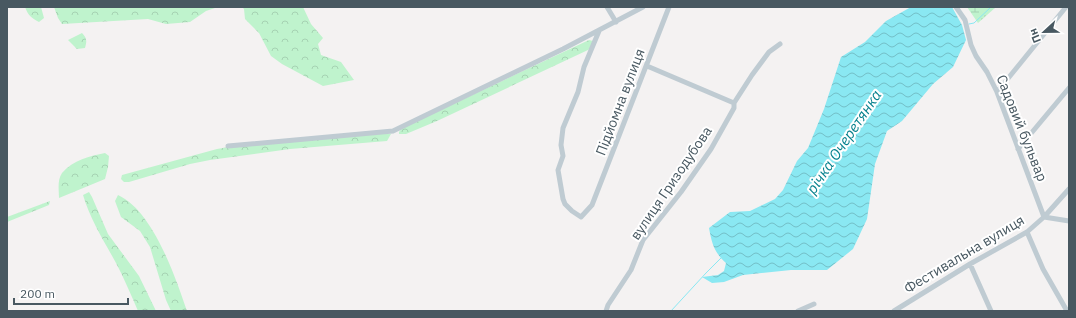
<svg xmlns="http://www.w3.org/2000/svg" width="1076" height="318" font-family="'IBM Plex Sans',sans-serif">
	<style>
		.forest { fill: url(#forest-crowns) }
		.wetland { fill: url(#wetland-marsh) }
		.water { fill: url(#water-waves) }
		.lines { fill: none; stroke-linecap: round; stroke-linejoin: round }
		.stream { stroke: #8ae8f2; stroke-width: 1 }
		.minor { stroke: #bfcbd2; stroke-width: 5 }
		.labels { text-anchor: middle; stroke-width: 4; stroke-linejoin: round; paint-order: stroke }
		.street-label { font-size: 14px; fill: #485861; stroke: #fff }
		.water-label { font-size: 15px; font-style: italic; fill: #07828e; stroke: #fff }
	</style>
	<defs>
		<pattern id="forest-crowns" width="20" height="18" patternUnits="userSpaceOnUse"><rect width="20" height="18" fill="#bff3cd"/><path d="M2 6a3 3 0 1 1 6 0M12 15a3 3 0 1 1 6 0" fill="none" stroke="#a6d2b3"/></pattern>
		<pattern id="wetland-marsh" width="20" height="14" patternUnits="userSpaceOnUse"><rect width="20" height="14" fill="#bff3cd"/><path d="M1 5h8M5 5V1M11 12h8M15 12V8" fill="none" stroke="#a6d2b3"/></pattern>
		<pattern id="water-waves" width="16" height="10" patternUnits="userSpaceOnUse"><rect width="16" height="10" fill="#8ae8f2"/><path d="M0 5q4-4 8 0t8 0" fill="none" stroke="#73bfc7"/></pattern>
	</defs>
	<rect width="100%" height="100%" fill="#f4f2f2"/>
	<path class="forest" d="M25,7h16l3,11 -5,4c-8,-4 -11,-7 -14,-15z
		M54,7h164l-12,4 -16,11 -24,2 -18,-5 -86,5 -4,-6z
		M242,7h61l8,17 12,14 -5,6 3,11 20,7 13,18 -31,6 -41,-22 -11,-8 -12,-23 -14,-14 -1,-10z
		M82,33c5,5 5,8 3,15l-8,1 -9,-9z
		M589,40l4,1 -1,6 -4,3 -151,71 -31,13h-7v-2l3,-4z
		M380,134h11l-4,7 -97,8 -80,11 -20,4 -61,18h-5l-3,-3 1,-4 95,-26 23,-4z
		M105,153l4,3 -1,11 -3,12 -46,19c0,-7 -2,-18 3,-25 11,-13 28,-17 43,-20z
		M89,192l3,5 16,37 31,42 17,35h-18c-7,-16 -14,-33 -22,-48 -12,-22 -26,-44 -33,-68z
		M118,195c35,16 57,81 69,116h-16l-5,-11 -16,-53 -10,-16 -19,-14 -6,-16z
		M50,201l-1,4 -42,17v-5z"/>
	<path class="wetland" d="M967,7h29l-18,16z"/>
	<path class="water" d="M911,7h41l10,18 4,15 -13,27 -20,17 -31,37 -15,10 -12,33 -8,55 -14,30 -26,21h-36l-48,5 -19,7 -12,1 -10,-6 16,-2 6,-4 2,-8c-12,-11 -14,-19 -17,-35l21,-16 20,-1 25,-12 8,-9 14,-29 11,-13 16,-39 17,-52 24,-15 21,-21z"/>
	<g class="lines">
		<path class="stream" d="M969,24l5,-1 17,-16
			M671,311l35,-38 15,-15"/>
		<path class="minor" d="M607,7l9,15
			M956,7l9,13 6,25 5,11 11,16 10,20 47,125
			M599,31l-15,36 -6,25 -15,36 -2,17 2,11 -5,14 5,29 2,5 7,7 9,6 11,-12 77,-198
			M647,66l87,37
			M997,92l69,-85
			M228,146l165,-15 170,-82 80,-42
			M1018,149l51,-61
			M1044,217l25,4
			M1027,232l16,37 24,42
			M970,264l21,47
			M606,311l2,-6 23,-35 12,-30 38,-48 30,-43 23,-41v-5l18,-28 17,-23 11,-8
			M798,311l16,-7
			M894,311l76,-47 57,-32 17,-15 25,-28"/>
	</g>
	<g class="labels">
		<g class="street-label">
			<text transform="translate(620 102) rotate(-69)" y="5">Підйомна вулиця</text>
			<text transform="translate(1022 128) rotate(68)" y="5">Садовий бульвар</text>
			<text transform="translate(671 183) rotate(-56)" y="5">вулиця Гризодубова</text>
			<text transform="translate(964 254) rotate(-31)" y="5">Фестивальна вулиця</text>
		</g>
		<g class="water-label">
			<text transform="translate(844 142) rotate(-56)" y="5">річка Очеретянка</text>
		</g>
	</g>
	<rect width="1076" height="318" fill="none" stroke="#485861" stroke-width="16"/>
	<g transform="translate(1044 32) rotate(248)" stroke="#ffffff" stroke-width="3" paint-order="stroke">
	<path d="M0-3L7 15L0 10L-7 15Z" fill="#485861"/>
	<text y="-6" font-size="11" font-weight="bold" text-anchor="middle" fill="#485861">Пн</text>
	</g>
	<path d="M14 298v6h114v-6" fill="none" stroke="#485861" stroke-width="2"/>
	<text x="20" y="298" font-size="12" fill="#485861" stroke="#ffffff" stroke-width="3" paint-order="stroke">200 m</text>
</svg>
